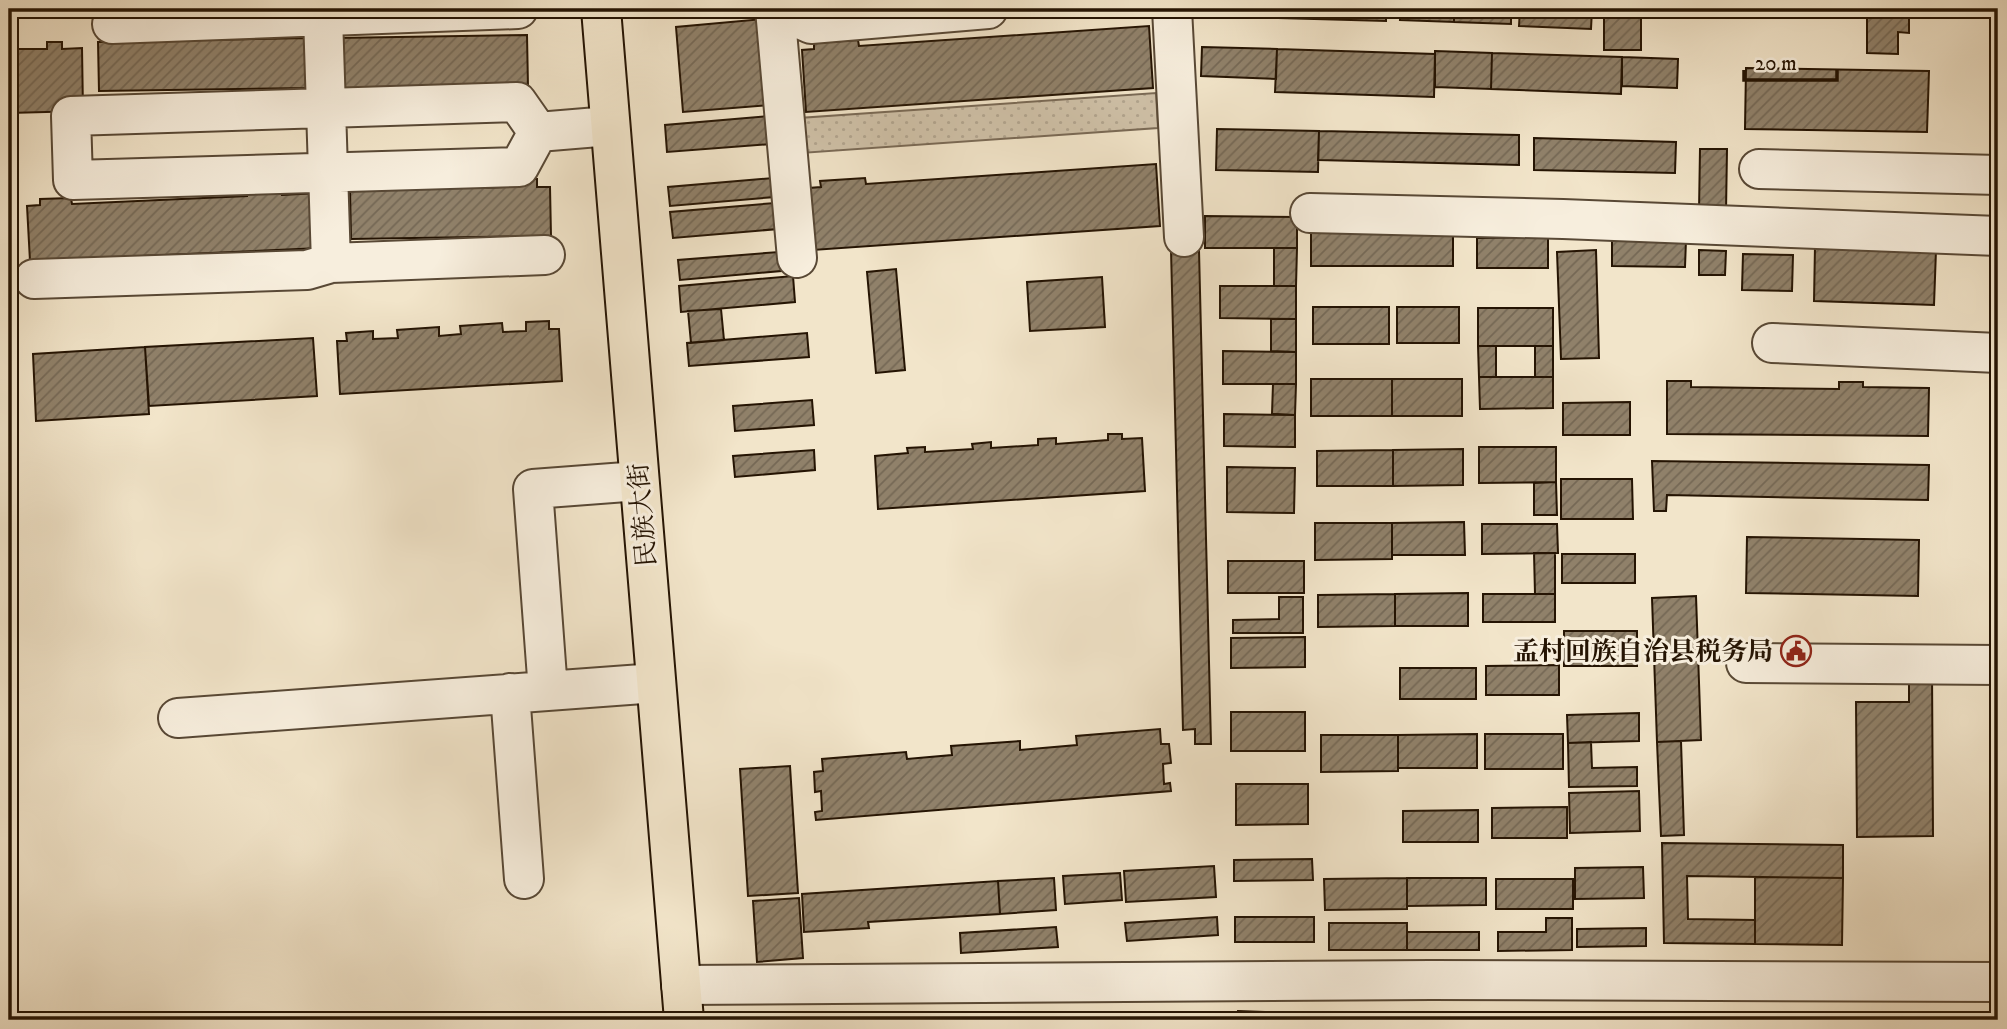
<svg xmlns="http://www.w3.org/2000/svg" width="2007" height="1029" font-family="'IM FELL DW Pica','Noto Serif SC',serif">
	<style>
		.grass { fill: url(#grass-dots); stroke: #7a6a56; stroke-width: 2 }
		.building { fill: url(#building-hatch); stroke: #251403; stroke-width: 2 }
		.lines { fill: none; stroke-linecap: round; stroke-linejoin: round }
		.minor-casing { stroke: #584835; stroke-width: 42 }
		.major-casing { stroke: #251403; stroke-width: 42 }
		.minor { stroke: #f7eedd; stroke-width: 38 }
		.major { stroke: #f2e5ca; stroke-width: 38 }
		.labels { text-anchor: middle; stroke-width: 6; stroke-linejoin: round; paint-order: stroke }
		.street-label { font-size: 26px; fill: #251403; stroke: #f7eedd }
		.poi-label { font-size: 26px; font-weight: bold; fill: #251403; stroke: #f7eedd; text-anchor: end }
	</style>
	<defs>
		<pattern id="grass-dots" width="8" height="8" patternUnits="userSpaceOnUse" patternTransform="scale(1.75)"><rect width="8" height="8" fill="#cfc1a8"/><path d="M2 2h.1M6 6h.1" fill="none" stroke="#b2a58f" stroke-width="1.8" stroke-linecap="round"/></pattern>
		<pattern id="building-hatch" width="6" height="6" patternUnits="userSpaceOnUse" patternTransform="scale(1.75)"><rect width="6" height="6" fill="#90816a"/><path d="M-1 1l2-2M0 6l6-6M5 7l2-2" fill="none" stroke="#756855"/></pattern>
	</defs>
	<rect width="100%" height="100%" fill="#f2e5ca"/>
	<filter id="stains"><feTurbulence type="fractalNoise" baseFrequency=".00286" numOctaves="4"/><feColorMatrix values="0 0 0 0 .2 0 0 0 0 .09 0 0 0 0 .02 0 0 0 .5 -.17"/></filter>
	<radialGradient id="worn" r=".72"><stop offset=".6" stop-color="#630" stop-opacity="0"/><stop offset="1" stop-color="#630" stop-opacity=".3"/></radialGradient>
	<path class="grass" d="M1156,93l2,35 -357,25 -2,-35z"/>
	<path class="building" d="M1279,9h107v12l-107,-3z
		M1401,9h53v13l-54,-2z
		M1454,9h57v15l-57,-2z
		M1520,9h72l-1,20 -72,-3z
		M1604,9h37v41h-37z
		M1867,9h42v24l-11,-1v22l-31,-1z
		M763,19l7,86 -87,7 -7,-85z
		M1149,26l4,62 -347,24 -4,-62 12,-1v-6l44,-3 1,6z
		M527,35l1,52 -193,3 -1,-52z
		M308,38l1,50 -210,3 -1,-49z
		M47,42h15v7l20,-1 1,63 -74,2v-64h38z
		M1202,47l75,2 -1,30 -75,-3z
		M1277,49l158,5 -1,43 -159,-5z
		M1435,51l57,2 -1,36 -56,-2z
		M1492,53l130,4 -1,37 -130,-5z
		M1622,57l56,2 -1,29 -55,-2z
		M1746,68l183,3 -2,61 -182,-3z
		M769,116l3,28 -105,8 -2,-27z
		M1217,129l102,2 -1,41 -102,-2z
		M1319,131l200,4v30l-201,-5z
		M1534,138l142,4 -1,31 -141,-3z
		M1700,149h27l-1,63 -27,-1z
		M1156,164l4,62 -347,24 -4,-62 12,-1 -1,-6 45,-3 1,6z
		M773,178l2,19 -105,9 -2,-19z
		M503,179h34v8h13l1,49 -200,3 -1,-49 133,-9v7l20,-1z
		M281,187l1,8 37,-2 2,55 -291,13 -3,-55 13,-1v-6l31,-1 1,6 175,-8v-7z
		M775,203l3,26 -105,9 -3,-26z
		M1205,216l92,1v31h-92z
		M1311,233h142v33h-142z
		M1548,237v31h-71v-30z
		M1612,239l74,1 -1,27 -73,-1z
		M1815,246l121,4 -2,55 -120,-4z
		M1274,248h23l-1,38h-22z
		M1171,250h28l12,494h-16v-15l-12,1z
		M1596,250l3,108 -38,1 -4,-107z
		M1699,250l27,1 -1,24h-26z
		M779,252l2,19 -101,9 -2,-20z
		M1743,254l50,1 -1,36 -50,-1z
		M896,269l9,101 -29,3 -9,-101z
		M793,276l2,26 -114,10 -2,-26z
		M1102,277l3,50 -75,4 -3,-49z
		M1220,286h76v33l-76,-1z
		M1313,307h76v37h-76z
		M1397,307h62v36h-62z
		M1478,308h75v38h-75z
		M721,309l3,31 -33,3 -3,-32z
		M1271,319h25v33l-25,-1z
		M549,321v8h10l3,52 -222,13 -3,-53h10l-1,-8 27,-2v8l25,-1 -1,-8 42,-3v9l22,-2 -1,-8 42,-3 1,9 23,-1v-9z
		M807,333l2,24 -120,9 -2,-23z
		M313,338l4,58 -168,10 -4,-59z
		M1478,346h18v31h-17z
		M1535,346h18v31h-18z
		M145,347l4,67 -113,7 -3,-67z
		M1223,351l73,1v32h-73z
		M1479,377h74v31l-73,1z
		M1311,379h81v37h-81z
		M1392,379h70v37h-70z
		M1667,381h24v6l148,2v-7h24v5l66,1 -1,48 -261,-2z
		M1273,384h23l-1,31 -23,-1z
		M812,400l2,25 -79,6 -2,-25z
		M1630,402v33h-67v-32z
		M1224,414l71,1v32l-71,-1z
		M1108,434h14v5l20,-1 3,53 -267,18 -3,-53 33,-3 -1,-5 18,-1v5l48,-3 -1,-5 19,-2v6l47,-3v-6l18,-1v6l52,-4z
		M1479,447h77v35l-77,1z
		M1463,449v36l-70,1v-36z
		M814,450l1,20 -80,7 -2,-21z
		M1393,450v36h-76v-35z
		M1652,461l277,4 -1,35 -261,-5 -1,16h-12z
		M1227,467l68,1 -1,45 -67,-1z
		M1561,479h71l1,40h-72z
		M1556,482l1,33h-23v-32z
		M1464,522l1,33h-73v-32z
		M1315,523h77v36l-77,1z
		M1482,524h75l1,29 -76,1z
		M1747,537l172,3 -1,56 -172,-3z
		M1534,553h21v41h-20z
		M1562,554h73v29h-73z
		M1228,561h76v32h-76z
		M1468,593v33h-73v-32z
		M1395,594v32l-77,1v-32z
		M1483,594h72v28h-72z
		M1696,596l5,144 -44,2 -5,-144z
		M1279,597h24v36h-70v-13l46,-1z
		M1564,631h73v35h-73z
		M1305,637v30l-74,1v-30z
		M1559,665v30h-73v-29z
		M1400,668h76v31h-76z
		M1909,671h23l1,165 -76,1 -1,-135h53z
		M1231,712h74v39h-74z
		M1639,713v28l-71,2 -1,-28z
		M1160,729l1,15h8l2,19 -8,1 1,20 6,-1 1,8 -355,29 -1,-8 7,-1 -1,-20 -6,1 -1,-20 9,-1 -1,-12 84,-7 1,7 45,-4 -1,-9 69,-5v9l57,-5 -1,-9z
		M1477,734v34h-79v-33z
		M1485,734h78v35h-78z
		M1321,735h77v36l-77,1z
		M1681,741l3,94 -23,1 -4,-94z
		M1591,742l1,26 45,-1v19l-68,1 -1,-44z
		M790,766l8,127 -50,3 -8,-127z
		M1236,784h72v40l-72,1z
		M1639,791l1,40 -70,2 -1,-40z
		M1567,807v31h-75v-30z
		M1478,810v32h-75v-31z
		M1662,843l181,2v33l-156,-2 1,43 67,1v24l-91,-1z
		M1312,859l1,21 -79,1v-21z
		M1214,866l2,31 -90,5 -2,-31z
		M1643,867l1,31 -69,1v-31z
		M1120,873l2,27 -57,4 -2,-28z
		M1755,877l88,1 -1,67 -87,-1z
		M1054,878l2,32 -56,4 -2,-33z
		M1407,878h79v27l-79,1z
		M1407,878v31l-82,1 -1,-31z
		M1496,879h77v30h-77z
		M998,881l2,33 -132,8 1,6 -65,4 -2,-38z
		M799,898l4,60 -46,4 -4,-61z
		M1217,917l1,18 -91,6 -2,-18z
		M1235,917h79v25h-79z
		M1546,918h26v32l-74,1v-19h48z
		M1329,923h78v27h-78z
		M1056,927l2,20 -97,6 -1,-20z
		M1646,928v18l-69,1v-18z
		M1407,932h72v18h-72z
		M1238,1011l260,9h-261z"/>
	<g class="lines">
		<g class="minor-casing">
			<path id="minor" d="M775,9l22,249
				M778,9l33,15 177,-15
				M1172,9l12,228
				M323,16l8,247
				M112,24l406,-15
				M517,102l21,30 -19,35 -446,13 -2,-64z
				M538,132l72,-6
				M1759,169l239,6
				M1310,213l253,6 435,17
				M34,279l273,-9 24,-7 214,-8
				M1772,343l226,10
				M1746,663l252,2
				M548,691l-15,-202 106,-8
				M510,693l14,186
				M178,718l478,-35
				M681,985l750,-5 567,2"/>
		</g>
		<g class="major-casing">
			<path id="major" d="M601,9l83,1011"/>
		</g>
		<use href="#minor" class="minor"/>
		<use href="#major" class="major"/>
	</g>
	<defs>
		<g id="civic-ring" transform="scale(1.575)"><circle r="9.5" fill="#f7eedd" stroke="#8f2418" stroke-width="1.5"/><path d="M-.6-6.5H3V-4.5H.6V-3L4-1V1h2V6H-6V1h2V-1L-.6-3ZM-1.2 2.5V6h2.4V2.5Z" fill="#8f2418"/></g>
	</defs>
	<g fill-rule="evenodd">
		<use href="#civic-ring" x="1796" y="651"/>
	</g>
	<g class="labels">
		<g class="street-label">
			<text transform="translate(642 515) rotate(-95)" y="9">民族大街</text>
		</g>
		<g class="poi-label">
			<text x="1773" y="660">孟村回族自治县税务局</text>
		</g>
	</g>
	<rect width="2007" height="1029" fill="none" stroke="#f2e5ca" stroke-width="35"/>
	<rect x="10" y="10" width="1986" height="1008" fill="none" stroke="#251403" stroke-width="3.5"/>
	<rect x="18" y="18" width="1972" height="994" fill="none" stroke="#251403" stroke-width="2"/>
	<path d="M1744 70v10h93v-10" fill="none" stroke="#251403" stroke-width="3.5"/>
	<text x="1755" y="70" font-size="21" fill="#251403" stroke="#f7eedd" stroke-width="5" paint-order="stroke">20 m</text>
	<rect width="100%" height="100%" filter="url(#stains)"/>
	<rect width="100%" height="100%" fill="url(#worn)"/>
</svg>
